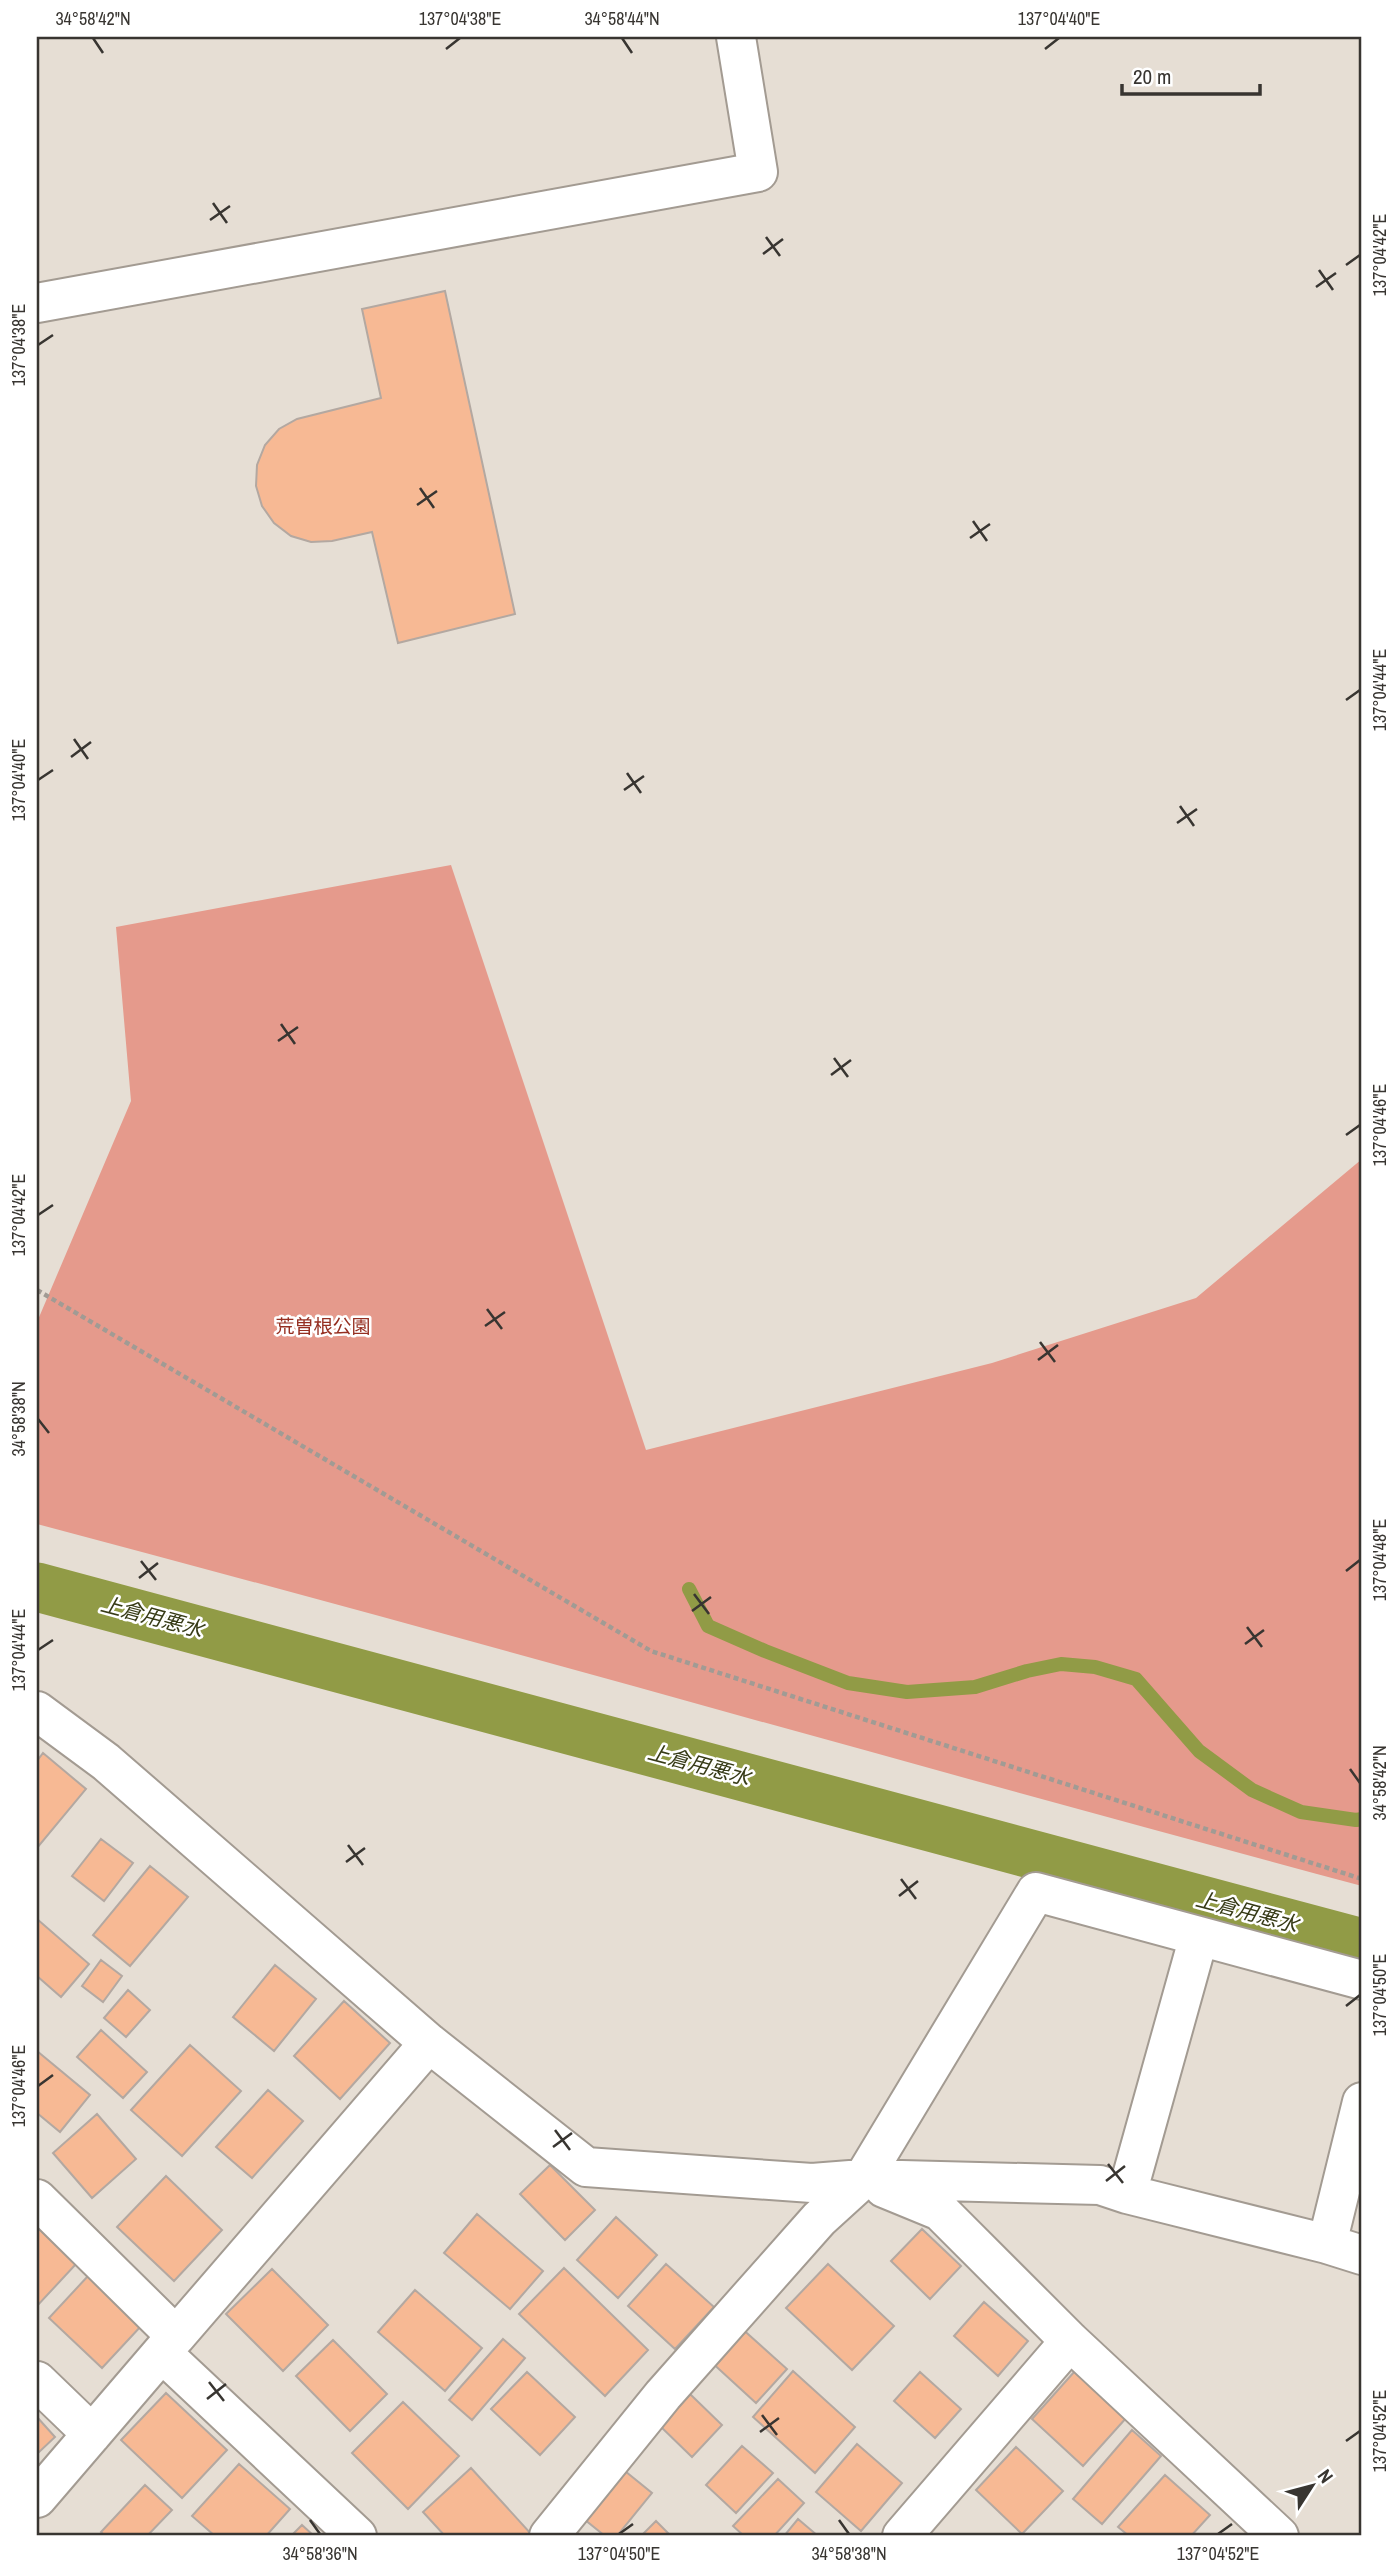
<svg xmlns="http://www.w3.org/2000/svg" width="1399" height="2573" font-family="'Archivo Narrow','Noto Sans JP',sans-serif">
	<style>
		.green { fill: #e59a8c }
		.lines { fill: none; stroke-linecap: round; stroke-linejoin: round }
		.stream { stroke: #919b46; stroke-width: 14 }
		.canal { stroke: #919b46; stroke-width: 49 }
		.building { fill: #f7b994; stroke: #b3a8a1; stroke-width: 2 }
		.street-casing { stroke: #a39b92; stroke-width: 42 }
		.path { stroke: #a19b94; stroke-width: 4.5; stroke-dasharray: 5 3.5; stroke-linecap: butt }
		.street { stroke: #fff; stroke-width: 38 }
		.ticks { fill: none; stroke: #383531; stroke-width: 2.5 }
		.labels { text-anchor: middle; stroke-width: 5; stroke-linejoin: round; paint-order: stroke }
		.park-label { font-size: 19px; fill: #952f21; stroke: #fff }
		.water-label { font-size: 21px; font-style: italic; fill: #373b17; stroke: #fff }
		.neatline { fill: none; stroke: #383531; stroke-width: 2.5 }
		.ticks-label { font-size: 18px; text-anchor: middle; fill: #383531 }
	</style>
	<rect width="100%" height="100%" fill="#e6ded4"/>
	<path class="green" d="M451,865l195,585 346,-87 204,-65 166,-139v727c-442,-118 -882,-245 -1325,-362v-202l94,-221 -15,-174z"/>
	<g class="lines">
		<path class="stream" d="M689,1589l19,37 57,25 83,32 59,9 68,-5 52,-16 34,-7 34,3 41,12 63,72 53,39 49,22 55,8 6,-1"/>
		<path class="canal" d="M37,1587l1325,356"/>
	</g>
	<path class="building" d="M445,291l70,323 -117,29 -26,-111 -40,9 -21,1 -20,-6 -17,-13 -12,-17 -6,-20 1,-21 8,-20 14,-16 18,-10 84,-21 -19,-89z
		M43,1753l43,36 -49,59v-87z
		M101,1839l32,24 -29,38 -32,-25z
		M150,1866l38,31 -58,69 -37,-31z
		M37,1919l52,45 -28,33 -24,-21z
		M101,1960l21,16 -19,26 -21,-16z
		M275,1965l41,34 -42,52 -41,-34z
		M128,1990l22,20 -24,27 -22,-19z
		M344,2001l46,42 -50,56 -46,-43z
		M101,2030l46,42 -24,26 -46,-41z
		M190,2045l51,46 -59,65 -51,-46z
		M37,2051l53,44 -30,37 -23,-19z
		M268,2090l35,31 -51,57 -36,-31z
		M97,2114l39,45 -44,39 -39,-45z
		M550,2165l45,45 -30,30 -45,-46z
		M166,2176l56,54 -48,51 -57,-54z
		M477,2214l66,57 -33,38 -66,-56z
		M616,2217l41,38 -39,43 -41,-38z
		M37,2227l39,37 -39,42z
		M922,2229l39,37 -31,33 -39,-38z
		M666,2264l48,43 -39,42 -47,-43z
		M828,2264l66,62 -42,44 -66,-62z
		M564,2268l84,82 -43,46 -86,-82z
		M272,2269l56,56 -45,46 -57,-57z
		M88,2276l54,49 -40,43 -53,-50z
		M415,2290l67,58 -37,43 -67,-59z
		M984,2302l44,39 -30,35 -44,-40z
		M739,2326l48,43 -31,34 -47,-43z
		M503,2339l22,19 -53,62 -23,-20z
		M333,2340l54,54 -37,37 -54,-55z
		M793,2371l62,56 -40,46 -62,-56z
		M1075,2371l52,46 -44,49 -51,-47z
		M527,2372l48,45 -35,38 -49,-46z
		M920,2372l41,37 -26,29 -41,-37z
		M166,2393l61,57 -45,48 -61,-58z
		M690,2394l32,31 -30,32 -32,-31z
		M403,2402l56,54 -51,53 -56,-56z
		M37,2417l18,20 -18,17z
		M1132,2430l29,26 -59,68 -29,-25z
		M857,2444l45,39 -41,48 -45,-39z
		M742,2446l31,27 -37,40 -30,-28z
		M1016,2447l47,44 -41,43 -46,-44z
		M239,2464l51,45 -24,27h-51l-23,-20z
		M620,2467l32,26 -35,43h-12l-26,-21z
		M471,2468l61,67 -1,1h-86l-22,-24z
		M1165,2475l45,40 -19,21h-62l-11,-9z
		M778,2479l26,24 -30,33h-30l-11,-10z
		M145,2485l27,25 -25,26h-42l-4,-4z
		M798,2519l20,17h-34z
		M656,2521l15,15h-30z
		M302,2525l12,11h-23z"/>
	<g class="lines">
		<g class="street-casing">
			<path id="street" d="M37,303l721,-131 -22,-135
				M37,1711l69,51 323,281 157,124 226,16 51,-4 237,6 27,9 200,50 35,11
				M884,2188l56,23 130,130 209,195
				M1127,2194l72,-258
				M37,2199l139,137 -139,162
				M1327,2244l35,-142
				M176,2336l253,-293
				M162,2353l195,183
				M37,2381l55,53
				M549,2536l114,-141 156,-176 44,-40 173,-287 326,88
				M902,2536l168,-195"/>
		</g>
		<path class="path" d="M37,1290l614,361 711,228"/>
		<use href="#street" class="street"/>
	</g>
	<path class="ticks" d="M93,38l10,15M622,38l10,15M446,49l14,-11M1045,49l14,-11M213,203l14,20M210,220l20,-14M766,237l14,19M763,254l20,-15M1346,265l14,-10M1319,270l14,20M1316,287l20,-14M38,345l15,-10M420,488l14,20M417,505l20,-14M973,521l14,20M970,538l20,-14M1346,700l14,-10M74,739l14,20M71,757l20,-15M627,773l14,20M38,780l15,-10M624,790l20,-14M1180,806l14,20M1177,823l20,-14M281,1024l14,20M278,1041l20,-14M834,1058l14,19M831,1075l20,-15M1346,1135l14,-10M38,1215l15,-10M487,1309l15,20M485,1326l20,-14M1040,1342l15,20M1038,1360l20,-15M38,1419l11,14M141,1561l15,19M1346,1571l14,-11M139,1578l19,-15M694,1594l15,20M692,1611l19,-14M1247,1627l15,20M1245,1644l19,-14M38,1650l15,-10M1350,1769l10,14M348,1845l15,20M346,1862l19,-14M901,1879l15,20M899,1896l19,-15M1346,2006l14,-11M38,2086l15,-11M555,2130l15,20M553,2147l19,-14M1108,2164l15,19M1106,2181l19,-15M209,2382l15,19M207,2399l19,-15M762,2415l15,20M760,2432l19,-14M1346,2441l14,-10M310,2520l10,14M839,2520l10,14M619,2534l14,-10M1218,2534l14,-10"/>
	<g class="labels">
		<g class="park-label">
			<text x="323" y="1333">荒曽根公園</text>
		</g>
		<g class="water-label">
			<text transform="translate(152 1617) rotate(15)" y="7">上倉用悪水</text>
			<text transform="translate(699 1765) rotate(15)" y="7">上倉用悪水</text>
			<text transform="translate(1247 1912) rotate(15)" y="7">上倉用悪水</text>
		</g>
	</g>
	<rect width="1399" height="2573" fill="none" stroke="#ffffff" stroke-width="77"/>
	<g transform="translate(1312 2486) rotate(54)" stroke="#ffffff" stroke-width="5" paint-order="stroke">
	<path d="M0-5L12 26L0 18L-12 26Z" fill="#383531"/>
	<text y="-10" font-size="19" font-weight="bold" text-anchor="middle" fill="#383531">N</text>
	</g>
	<path d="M1122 84v10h138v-10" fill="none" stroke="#383531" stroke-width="3.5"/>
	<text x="1133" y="84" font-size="21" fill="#383531" stroke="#ffffff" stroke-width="5" paint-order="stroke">20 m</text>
	<rect x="38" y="38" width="1322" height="2496" class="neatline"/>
	<g class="ticks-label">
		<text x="93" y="25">34°58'42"N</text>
		<text x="460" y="25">137°04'38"E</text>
		<text x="622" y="25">34°58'44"N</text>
		<text x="1059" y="25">137°04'40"E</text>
		<text transform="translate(1380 255) rotate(-90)" y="6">137°04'42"E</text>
		<text transform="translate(19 345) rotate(-90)" y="6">137°04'38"E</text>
		<text transform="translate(1380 690) rotate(-90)" y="6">137°04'44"E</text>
		<text transform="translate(19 780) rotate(-90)" y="6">137°04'40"E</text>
		<text transform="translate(1380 1125) rotate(-90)" y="6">137°04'46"E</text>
		<text transform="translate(19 1215) rotate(-90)" y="6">137°04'42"E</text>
		<text transform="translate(19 1419) rotate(-90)" y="6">34°58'38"N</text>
		<text transform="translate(1380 1560) rotate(-90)" y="6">137°04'48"E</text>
		<text transform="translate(19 1650) rotate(-90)" y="6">137°04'44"E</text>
		<text transform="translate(1380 1783) rotate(-90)" y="6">34°58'42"N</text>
		<text transform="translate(1380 1995) rotate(-90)" y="6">137°04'50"E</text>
		<text transform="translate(19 2086) rotate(-90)" y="6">137°04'46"E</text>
		<text transform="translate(1380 2431) rotate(-90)" y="6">137°04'52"E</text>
		<text x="320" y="2560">34°58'36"N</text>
		<text x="619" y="2560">137°04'50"E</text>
		<text x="849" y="2560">34°58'38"N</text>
		<text x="1218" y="2560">137°04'52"E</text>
	</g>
</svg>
